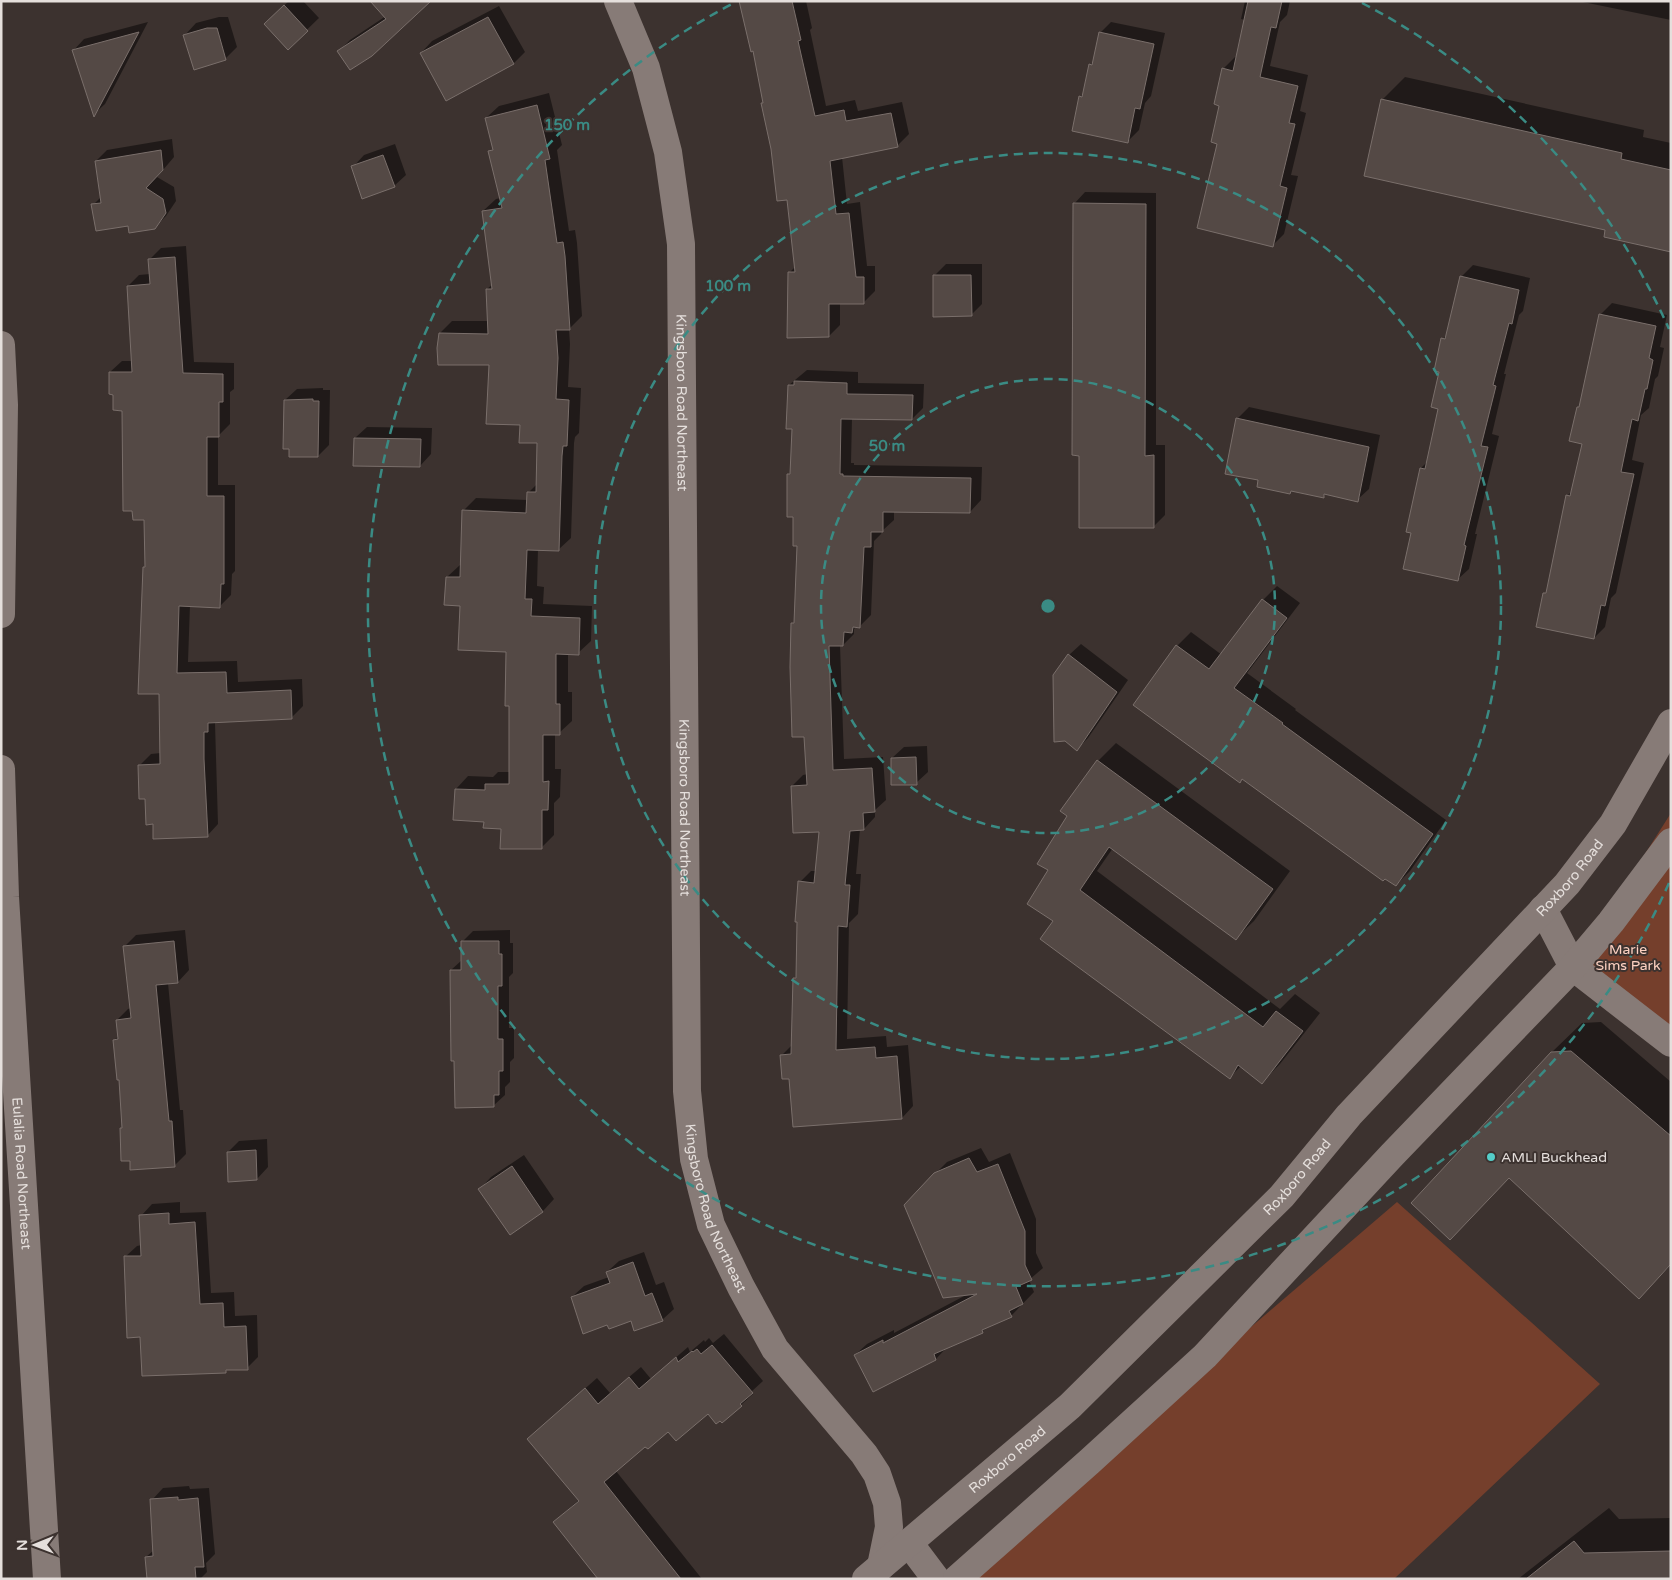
<svg xmlns="http://www.w3.org/2000/svg" width="1672" height="1580" font-family="'Varela Round',sans-serif">
	<style>
		.green { fill: #753f2c }
		.shadow { fill: #0007 }
		.building { fill: #544945; stroke: #7a6f6b }
		.lines { fill: none; stroke-linecap: round; stroke-linejoin: round }
		.street { stroke: #877b77; stroke-width: 28 }
		.secondary { stroke: #877b77; stroke-width: 28 }
		.ring { fill: none; stroke: #3a8b84; stroke-width: 2.5; stroke-dasharray: 9 6 }
		.poi-dot { fill: #54cdc8; stroke: #3c322f; stroke-width: 2 }
		.labels { text-anchor: middle; stroke-width: 4; stroke-linejoin: round; paint-order: stroke }
		.street-label { font-size: 14px; fill: #e5dfdc; stroke: #3c322f }
		.park-label { font-size: 14px; fill: #fdd1c1; stroke: #3c322f }
		.poi-label { font-size: 14px; fill: #e5dfdc; stroke: #3c322f; text-anchor: start }
		.centre { fill: #3a8b84; stroke: #3c322f; stroke-width: 2.5 }
		.ring-label { font-size: 15px; text-anchor: middle; font-weight: bold; fill: #3a8b84; stroke: #3c322f; stroke-width: 4; stroke-linejoin: round; paint-order: stroke }
	</style>
	<rect width="100%" height="100%" fill="#3c322f"/>
	<path class="green" d="M1671,813v230l-98,-76z
		M1397,1202l203,182 -206,195h-437z"/>
	<path class="shadow" d="M289,1h14l16,17 -31,30 -11,-36z
		M429,1l-90,50 11,-11 36,-24z
		M740,1h66l6,27 -2,2 16,76 29,-6 3,11 44,-9 7,32 -12,12 -55,11 5,47 13,-2 7,64h8v25l-11,11 -24,1v22l-11,11 -39,-64 6,-6 -8,-67 -16,-50 -18,-100z
		M1245,1h45l-3,14 -7,7 -10,44 38,9 -8,36 6,2 -15,62 7,1 -14,58 -11,11 -54,-102 4,-74 12,-12 2,1 8,-38 -4,-1z
		M1578,1h93v19z
		M499,6l26,46 -11,11 -93,-10 11,-12z
		M219,17h9l9,30 -12,12 -40,-24 11,-12z
		M148,22l-43,82 -11,10 -21,-63 11,-12z
		M1111,22l54,11 -14,63 -6,7 -6,27 -12,12 -47,-45 4,-4 6,-28 4,-4 6,-28z
		M1405,77l239,53 -1,7 28,6v108l-65,-22 -224,-129z
		M549,93l13,52 -5,5 12,81 6,-1 2,13 5,73 -13,13 1,15 -2,43 13,1 -2,45 -4,4 -1,6 -3,95 -13,12 -20,-1 -1,37 7,1 -1,17 49,2 -1,35 -13,12h-10v39h4v29l-13,12h-4v36h6l-1,28 -6,6v32l-13,13 -56,-28 -29,-31 12,-13 25,1 5,-5h12l1,-68 -4,-53 -46,-46 -14,-28 13,-12h2l1,-54 13,-13 52,2v-7l9,-9 1,-42 -17,-19 -31,-59 -50,-31 12,-12h37l-2,-32 6,-5 -10,-73 13,-12 5,-1 -11,-46 4,-5 -8,-29 13,-12z
		M172,139l2,18 -17,20 17,10 2,14 -10,15 -12,12 -61,-23 9,-9 -6,-35 11,-11z
		M395,144l11,31 -12,11 -41,-19 11,-12z
		M1085,192l71,1v252h9v70l-12,12 -79,-323z
		M186,246l8,116 40,1v26l-4,3v32l-12,12v49h17v86l-3,3 -1,21 -11,11 -30,-1 -2,57 49,-1 1,21 64,-3 1,27 -12,12 -73,3 -3,2 3,101 -11,12 -53,-13 -8,-25 -6,-33 11,-11 10,-1v-60l-17,-126 2,-2 -1,-46 -22,-110 -9,-15 -4,-22 12,-11h11l-5,-75 11,-11 11,-1 -1,-14 12,-12z
		M946,264h36v40l-11,11 -37,-39z
		M1473,265l57,13 -7,33 -4,4 -15,59h2l-14,60 7,2 -24,98h2l-8,35 -12,11 -45,-48 -5,-1 14,-63 6,-6 13,-54 3,-69 4,-5 15,-58z
		M1612,303l55,12 -7,32 4,1 -6,28 -3,3 -6,29 -8,7 -9,45 12,3 -28,130 -5,5 -6,29 -11,11 -50,-44 5,-5 18,-93 6,-6 10,-47 -5,-35 3,-4 19,-89z
		M807,370l51,2v11l66,1 -1,24 -11,11 -60,-1 -1,45h3v2l128,2 -1,33 -11,12 -76,-1v9l-12,11 -1,3 -7,7 -3,74 -11,11h-3l-3,3v5l-11,11h-3l4,114 39,-2 3,43 -11,10v7l-11,12h-4l-4,45h5l-3,40 -9,9 -2,116 39,-3 1,11 21,-2 5,61 -11,12 -112,-41 -8,-22 11,-11 1,-65 3,-4 3,-93 11,-11h5l4,-40 -28,-45 11,-11 5,-1 -3,-38 -12,-113 2,-2 4,-77 -10,-70 2,-3 2,-43 -4,-43z
		M323,388v2h7l-1,55 -11,11 -33,-56 12,-11z
		M1249,407l131,28 -11,54 -12,11 -31,-6 -2,2 -31,-6 -3,3 -31,-13 -22,-61z
		M367,427l65,1 -1,26 -11,12 -65,-28z
		M1277,586l23,17 -53,70 49,36 -1,1 151,110 -36,51 -14,14 -261,-180 42,-59 14,-14 31,23 41,-55z
		M1081,644l47,36 -40,58 -11,11 -8,-94z
		M1116,743l174,128 -36,50 -18,17 -123,-90 -16,23 183,138 15,-15 25,19 -40,51 -18,18 -21,-16 -11,11 -175,-156 -5,-51 18,-54 30,-55z
		M927,746l1,26 -12,11 -24,-25 12,-11z
		M185,930l4,40 -11,12 -10,1 12,127h3l3,44 -12,12 -43,-7 -10,-31 3,-2 -4,-48 -6,-38 5,-4 -2,-16 11,-11 3,-1 -6,-62 11,-11z
		M510,930v13h3v30l-4,4v51h5v30l-4,4v20l-5,5v8l-12,11 -42,-136 11,-10v-18l11,-11z
		M1601,1022l70,60v183l-32,32 -129,-120 42,-125 30,-29z
		M267,1139l1,28 -11,12 -29,-27 11,-11z
		M981,1148l8,14 21,-9 26,66v34l7,15 -14,12 5,12 -23,24 -24,10 -5,6 -34,14 -12,13 -63,32 -18,-36 12,-11 27,-14v3l74,-39 -33,-120 12,-12z
		M524,1155l30,44 -11,12 -33,22 -30,-44 11,-12z
		M180,1202v11l26,-1 5,81 23,-1 1,24 22,-1 1,42 -11,11 -19,1 -3,3 -83,-36 -17,-79 12,-11 5,-1 -1,-29 11,-12z
		M644,1252l12,33 8,-3 10,27 -12,11 -30,-1 -24,4 -36,-26 12,-11 25,-9 -2,-5 12,-11z
		M724,1334l39,47 -12,11 2,2 -31,28 -14,-10 -40,18 -23,15 -29,26 86,108h-103l-45,-57 26,-23 -52,-60 69,-61 13,15 31,-26 10,12 37,-32 2,5 14,-12 1,2 4,-4 4,5z
		M189,1486l1,3 19,-1 6,66 -9,9 1,9 -7,7h-52l-2,-22 8,-7 -2,-50 11,-12z
		M1609,1508l10,11 52,-1v61h-153z"/>
	<path class="building" d="M370,1h61l-59,55 -22,14 -13,-19 49,-32z
		M739,1h53l9,39 -3,1 17,75 29,-6 2,11 45,-8 7,34 -68,14 6,53 13,-1 7,64h8v27h-35v33l-42,1 1,-66h7l-8,-72 -10,1 -6,-52 -10,-46h2l-10,-52 -2,1z
		M1248,1h34l-6,27 -5,-1 -11,50 38,9 -9,37 6,1 -15,62 7,2 -14,59 -76,-19 20,-84 -6,-2 8,-36 -5,-2 8,-36 11,3z
		M284,5l24,26 -20,19 -24,-26z
		M488,17l26,47 -68,37 -26,-48z
		M207,28h10l9,32 -32,10 -11,-35z
		M139,32l-45,85 -22,-67z
		M1099,32l55,12 -14,65 -5,-1 -7,35 -56,-12 7,-35 3,1 7,-33 3,1z
		M1381,99l241,54 -1,6 50,11v82l-67,-15 1,-7 -241,-54z
		M537,105l13,54 -5,1 12,83 6,-1 2,14 5,74h-14l2,28 -2,41 13,1 -2,46h-4l-1,10 -3,95 -32,-1 -2,49h7l-1,17 49,2 -1,37 -23,-1v50h4v31h-17v47l6,-1 -1,29h-6v39h-42l1,-20 -18,-1 1,-6 -31,-2 2,-31 30,1v-6h24v-78h-4l1,-54 -48,-2 2,-44 -16,-1 2,-28h14l2,-67 64,3 1,-21h9l1,-49h-18l1,-18 -34,-1 3,-59h-51l-1,-17 2,-15 49,1 -2,-45h6l-10,-78 20,-3 -14,-57 5,-1 -8,-32z
		M161,150l2,20 -17,18 17,11 3,14 -11,16 -26,4 -1,-7 -32,5 -5,-27 10,-1 -6,-42z
		M383,155l12,32 -33,12 -11,-33z
		M1073,203l73,1 -1,252 9,-1v73h-75v-72l-7,-1z
		M175,257l8,116 40,1v28h-4v35h-12v59h17v88h-3l-1,24 -41,-2 -2,67 49,-1 1,21 64,-3 1,29 -84,4v9h-4v27l4,78 -55,2v-15l-7,1 -1,-26h-6l-1,-34 22,-1 -1,-70h-21l5,-127h2l-1,-47h-11l-1,-9h-9l-1,-100 -9,-1v-15l-4,-1v-22h23l-5,-86 23,-2 -2,-25z
		M933,275h38l1,41 -39,1z
		M1460,276l59,14 -7,34 -3,-1 -16,62 3,1 -15,60 7,1 -24,98 2,1 -8,35 -55,-12 8,-36 -5,-1 14,-64 5,1 13,-60 -7,-2 8,-35 -5,-1 7,-33 4,1z
		M1599,314l57,12 -7,32 4,2 -6,29h-2l-7,32 -6,-2 -11,53 13,2 -29,132 -4,-1 -7,34 -58,-12 7,-34h3l20,-98 4,1 12,-52 -13,-3 8,-34h2z
		M794,381l53,2v11l66,1 -1,25 -71,-1 -1,55h3v2l128,2 -1,35 -87,-1v20h-12v15h-7l-4,81 -7,-1 -1,6 -8,-1 -1,14h-14l4,124 39,-2 3,44 -12,1 1,17 -14,1 -5,54h5l-3,42 -9,-1 -2,124 39,-3 1,11 21,-2 5,63 -109,8 -4,-48h-7l-2,-24 11,-1 2,-76h3l1,-56h-2l3,-41 16,2 5,-51 -26,1 -2,-47 16,-1 -3,-48h-12l-2,-70 1,-44h3l3,-77h-4v-29h-6v-43h3l2,-45h-6l2,-44h6z
		M313,399v2h6l-1,56h-29v-8h-6l1,-49z
		M1236,418l133,29 -11,55 -34,-8v4l-33,-7 -1,3 -33,-7 1,-7 -33,-6z
		M354,438l67,1 -1,28 -67,-1z
		M1262,599l25,19 -53,70 49,35 -1,1 151,110 -37,52 -11,-7 -2,2 -141,-102 -2,4 -107,-78 43,-60 33,24z
		M1068,654l49,38 -40,59 -12,-10 -11,1 -1,-67z
		M916,757l1,28h-26v-27z
		M1097,760l176,129 -37,51 -127,-93 -29,43 183,137 13,-16 27,20 -41,53 -24,-19 -8,14 -190,-140 13,-18 -26,-17 21,-34 -11,-6 30,-48 -7,-5z
		M174,941l4,42 -22,2 13,136h3l3,46 -45,3v-9h-9l-1,-33h2l-3,-48h-2l-4,-40 5,-1 -2,-19 15,-2 -8,-72z
		M461,941h38v13h3v32h-4v53h5v32h-4v24h-5v12l-39,1 -1,-47h-3l-1,-91h11z
		M1571,1051l100,85v128l-32,35 -130,-121 -59,62 -39,-37 140,-151z
		M256,1150l1,30 -29,2 -1,-30z
		M969,1158l8,14 21,-8 27,67v34l7,15 -16,7 7,17 -14,7 3,6 -30,13 1,3 -49,21 2,6 -63,32 -19,-37 29,-15v3l94,-49 -34,4 -39,-93 30,-32z
		M512,1166l31,46 -33,23 -32,-46z
		M169,1213v11l26,-2 5,82 23,-1 1,24 22,-1 2,44h-22v3l-84,3 -2,-39 -13,1 -3,-82h17l-2,-41z
		M633,1262l12,34 7,-3 11,28 -29,10 -3,-10 -22,8 -2,-4 -24,9 -12,-37 39,-14 -4,-11z
		M712,1345l41,48 -13,11 2,2 -20,17 -2,-2 -4,3 -8,-10 -32,27 -8,-9 -20,17 -3,-2 -41,35 77,97h-83l-45,-57 26,-21 -52,-62 58,-51 13,16 31,-27 10,12 37,-32 2,5 14,-11 1,1 4,-3 4,5z
		M178,1497v3l20,-2 6,69h-9l1,12h-49l-2,-22 8,-1 -3,-57z
		M1574,1541l10,12 87,-2v28h-145z"/>
	<g class="lines">
		<g class="street">
			<path id="s1" d="M618,1l28,67 22,84 13,92 6,847 7,68 17,66 30,62 34,62 89,105 13,20 10,29 2,24 -8,39"/>
			<path d="M1,345l3,60 -3,209"/>
			<path id="s2" d="M1,769l4,128 42,682"/>
			<path d="M1543,909l30,58 98,76"/>
			<path d="M909,1543l27,36"/>
		</g>
		<g class="secondary">
			<path id="s3" d="M866,1579l204,-173 212,-210 67,-81 218,-231 46,-60 58,-101"/>
			<path d="M957,1579l132,-117 116,-106 187,-201 181,-188 38,-45 60,-80"/>
		</g>
	</g>
	<g class="ring">
		<circle cx="1048" cy="606" r="227"/>
		<circle cx="1048" cy="606" r="453"/>
		<path d="M1669 883A680 680 0 1 1 734 3M1362 3A680 680 0 0 1 1669 329"/>
	</g>
	<circle class="poi-dot" cx="1491" cy="1157" r="5"/>
	<g class="labels">
		<g class="street-label">
			<text dy="5" stroke="none"><textPath href="#s1" startOffset="411">Kingsboro Road Northeast</textPath></text>
			<text dy="5" stroke="none"><textPath href="#s1" startOffset="816">Kingsboro Road Northeast</textPath></text>
			<text dy="5" stroke="none"><textPath href="#s3" startOffset="995">Roxboro Road</textPath></text>
			<text dy="5" stroke="none"><textPath href="#s2" startOffset="405">Eulalia Road Northeast</textPath></text>
			<text dy="5" stroke="none"><textPath href="#s3" startOffset="590">Roxboro Road</textPath></text>
			<text dy="5" stroke="none"><textPath href="#s1" startOffset="1221">Kingsboro Road Northeast</textPath></text>
			<text dy="5" stroke="none"><textPath href="#s3" startOffset="185">Roxboro Road</textPath></text>
		</g>
		<g class="park-label">
			<text x="1628" y="954">Marie<tspan x="1628" dy="16">Sims Park</tspan></text>
		</g>
		<g class="poi-label">
			<text x="1501" y="1162">AMLI Buckhead</text>
		</g>
	</g>
	<circle cx="1048" cy="606" r="8" class="centre"/>
	<g class="ring-label">
		<text x="567" y="130">150 m</text>
		<text x="728" y="291">100 m</text>
		<text x="887" y="451">50 m</text>
	</g>
	<rect width="1672" height="1580" fill="none" stroke="#e5dfdc" stroke-width="5"/>
	<g transform="translate(35 1545) rotate(269)" stroke="#3c322f" stroke-width="4" paint-order="stroke">
	<path d="M0-4L9 19L0 12L-9 19Z" fill="#e5dfdc"/>
	<text y="-8" font-size="14" font-weight="bold" text-anchor="middle" fill="#e5dfdc">N</text>
	</g>
</svg>
